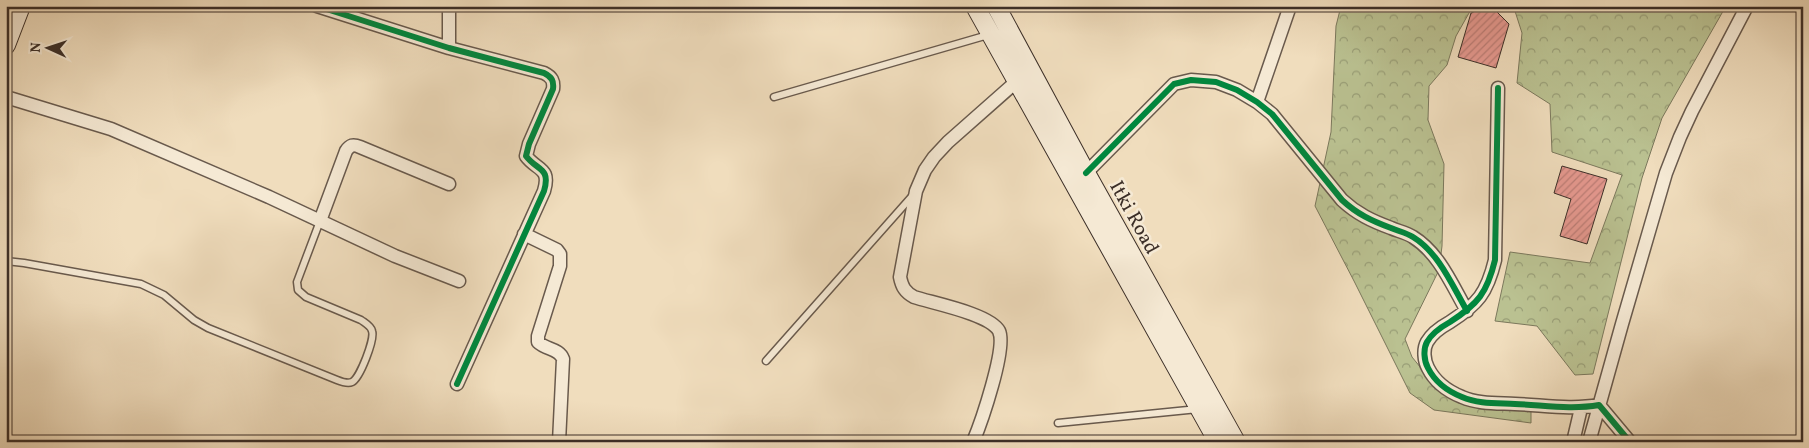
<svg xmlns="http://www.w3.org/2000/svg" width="1809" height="448" font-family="Vollkorn,serif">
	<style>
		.forest { fill: url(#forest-crowns); stroke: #7b785c }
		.building { fill: url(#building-hatch); stroke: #3c2f28 }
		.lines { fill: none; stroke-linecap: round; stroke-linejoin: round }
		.service-casing { stroke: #695a4d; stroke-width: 9 }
		.minor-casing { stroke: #695a4d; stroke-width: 15 }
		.secondary-casing { stroke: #3c2f28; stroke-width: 20 }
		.service { stroke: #f5e9d4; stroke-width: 6 }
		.minor { stroke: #f5e9d4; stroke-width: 12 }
		.secondary { stroke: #f5e9d4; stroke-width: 18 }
		.cycleway-casing { stroke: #f5e9d4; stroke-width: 9 }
		.cycleway { stroke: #00873e; stroke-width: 6 }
		.labels { text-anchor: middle; stroke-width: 5; stroke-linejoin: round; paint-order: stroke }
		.street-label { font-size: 20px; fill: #3c2f28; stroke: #f5e9d4 }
	</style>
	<defs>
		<pattern id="forest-crowns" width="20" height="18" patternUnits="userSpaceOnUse" patternTransform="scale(1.25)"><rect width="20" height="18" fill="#bac191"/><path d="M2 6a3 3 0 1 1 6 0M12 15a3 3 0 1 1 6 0" fill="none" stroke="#989d76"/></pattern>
		<pattern id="building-hatch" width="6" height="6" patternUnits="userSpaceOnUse" patternTransform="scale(1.25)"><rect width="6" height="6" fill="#e69990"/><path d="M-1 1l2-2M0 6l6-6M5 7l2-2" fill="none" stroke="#bc7d76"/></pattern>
	</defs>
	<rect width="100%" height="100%" fill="#f0ddbd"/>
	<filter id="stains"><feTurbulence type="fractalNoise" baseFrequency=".004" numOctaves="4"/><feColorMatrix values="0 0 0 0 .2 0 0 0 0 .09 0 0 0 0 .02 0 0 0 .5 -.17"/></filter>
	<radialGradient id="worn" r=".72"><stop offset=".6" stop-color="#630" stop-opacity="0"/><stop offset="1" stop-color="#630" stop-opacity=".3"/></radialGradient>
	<path class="forest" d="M1341,6h132l-17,30 -9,29 -18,21 -1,34 16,44 -2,82 -3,24 -34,69 7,18 26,32 93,18v16l-97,-13 -24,-17 -56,-112 -39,-75 16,-74 5,-106z
		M1515,6h211l-64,112 -20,60 -49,196 -18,1 -38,-49 -42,-5 15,-69 80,11 32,-88 -70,-23 -2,-48 -33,-21 5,-50 -8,-25z"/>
	<path class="building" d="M1486,6h5l18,18 -13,44 -38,-11 13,-44z
		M1562,166l45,13 -20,65 -27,-8 11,-37 -17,-6z"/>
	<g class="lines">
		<g class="service-casing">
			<path id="service" d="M774,97l214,-62
				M6,261l18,2 117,21 23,11 30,25 14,8 129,52c5,2 11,4 15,2 8,-4 23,-43 20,-51 -1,-5 -7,-8 -11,-11l-55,-23 -8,-7 -1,-8 3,-8 20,-53
				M766,361l148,-167
				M1058,423l140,-14"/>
		</g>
		<g class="minor-casing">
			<path id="minor" d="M317,6l132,42 95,25c8,4 10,8 9,16l-24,55 -3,12c11,15 25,11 18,35l-87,193
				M449,6v42
				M1498,88l-3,172c-8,33 -17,44 -45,62 -9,5 -18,11 -23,20 -4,7 -3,19 1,26 7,14 19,23 34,29 16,7 35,6 53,7 28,1 56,6 84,1l31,37
				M6,97l105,32 158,68 126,59 64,25
				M1257,102l33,-96
				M1086,173l88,-89 17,-4 25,2 21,8 20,12 15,12 70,86c15,14 30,21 49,28 7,3 16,5 22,9 26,16 39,48 54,74
				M320,221l26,-70c4,-6 7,-7 14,-4l89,37
				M524,234l33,16 3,4v12l-22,70v6c8,8 21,6 25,17l-4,83
				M973,442c8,-19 34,-94 26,-111 -9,-17 -67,-28 -85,-34 -9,-5 -12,-10 -14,-20l16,-86 9,-21 9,-13 14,-15 69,-61
				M1573,442l8,-34
				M1589,442l33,-118 44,-151 14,-36 12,-26 55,-105"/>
		</g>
		<g class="secondary-casing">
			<path id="secondary" d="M975,6l243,436
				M996,6l90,167 150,269
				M6,45l15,-39"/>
		</g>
		<use href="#service" class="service"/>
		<use href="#minor" class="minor"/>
		<use href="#secondary" class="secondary"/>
		<g class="cycleway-casing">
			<path id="cycleway" d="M317,6l132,42 95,25c8,4 10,8 9,16l-24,55 -3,12c11,15 25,11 18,35l-87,193
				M1498,88l-3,172c-8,33 -17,44 -45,62 -9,5 -18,11 -23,20 -4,7 -3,19 1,26 7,14 19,23 34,29 16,7 35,6 53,7 28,1 56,6 84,1l31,37
				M1086,173l88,-89 17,-4 25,2 21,8 20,12 15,12 70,86c15,14 30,21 49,28 7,3 16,5 22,9 26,16 39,48 54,74"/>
		</g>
		<use href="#cycleway" class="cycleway"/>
	</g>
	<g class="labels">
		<g class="street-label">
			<text transform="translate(1135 217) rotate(61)" y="7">Itki Road</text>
		</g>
	</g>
	<rect width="1809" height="448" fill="none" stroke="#f0ddbd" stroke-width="25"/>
	<rect x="8" y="8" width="1794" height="433" fill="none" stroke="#3c2f28" stroke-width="2.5"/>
	<rect x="12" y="12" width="1784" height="423" fill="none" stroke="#3c2f28"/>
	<g transform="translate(48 48) rotate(273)" stroke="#f5e9d4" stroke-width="4" paint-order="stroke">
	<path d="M0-4L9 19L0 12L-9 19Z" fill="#3c2f28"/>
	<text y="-8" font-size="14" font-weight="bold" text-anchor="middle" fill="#3c2f28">N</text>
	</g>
	<rect width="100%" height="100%" filter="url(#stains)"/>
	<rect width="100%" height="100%" fill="url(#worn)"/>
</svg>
